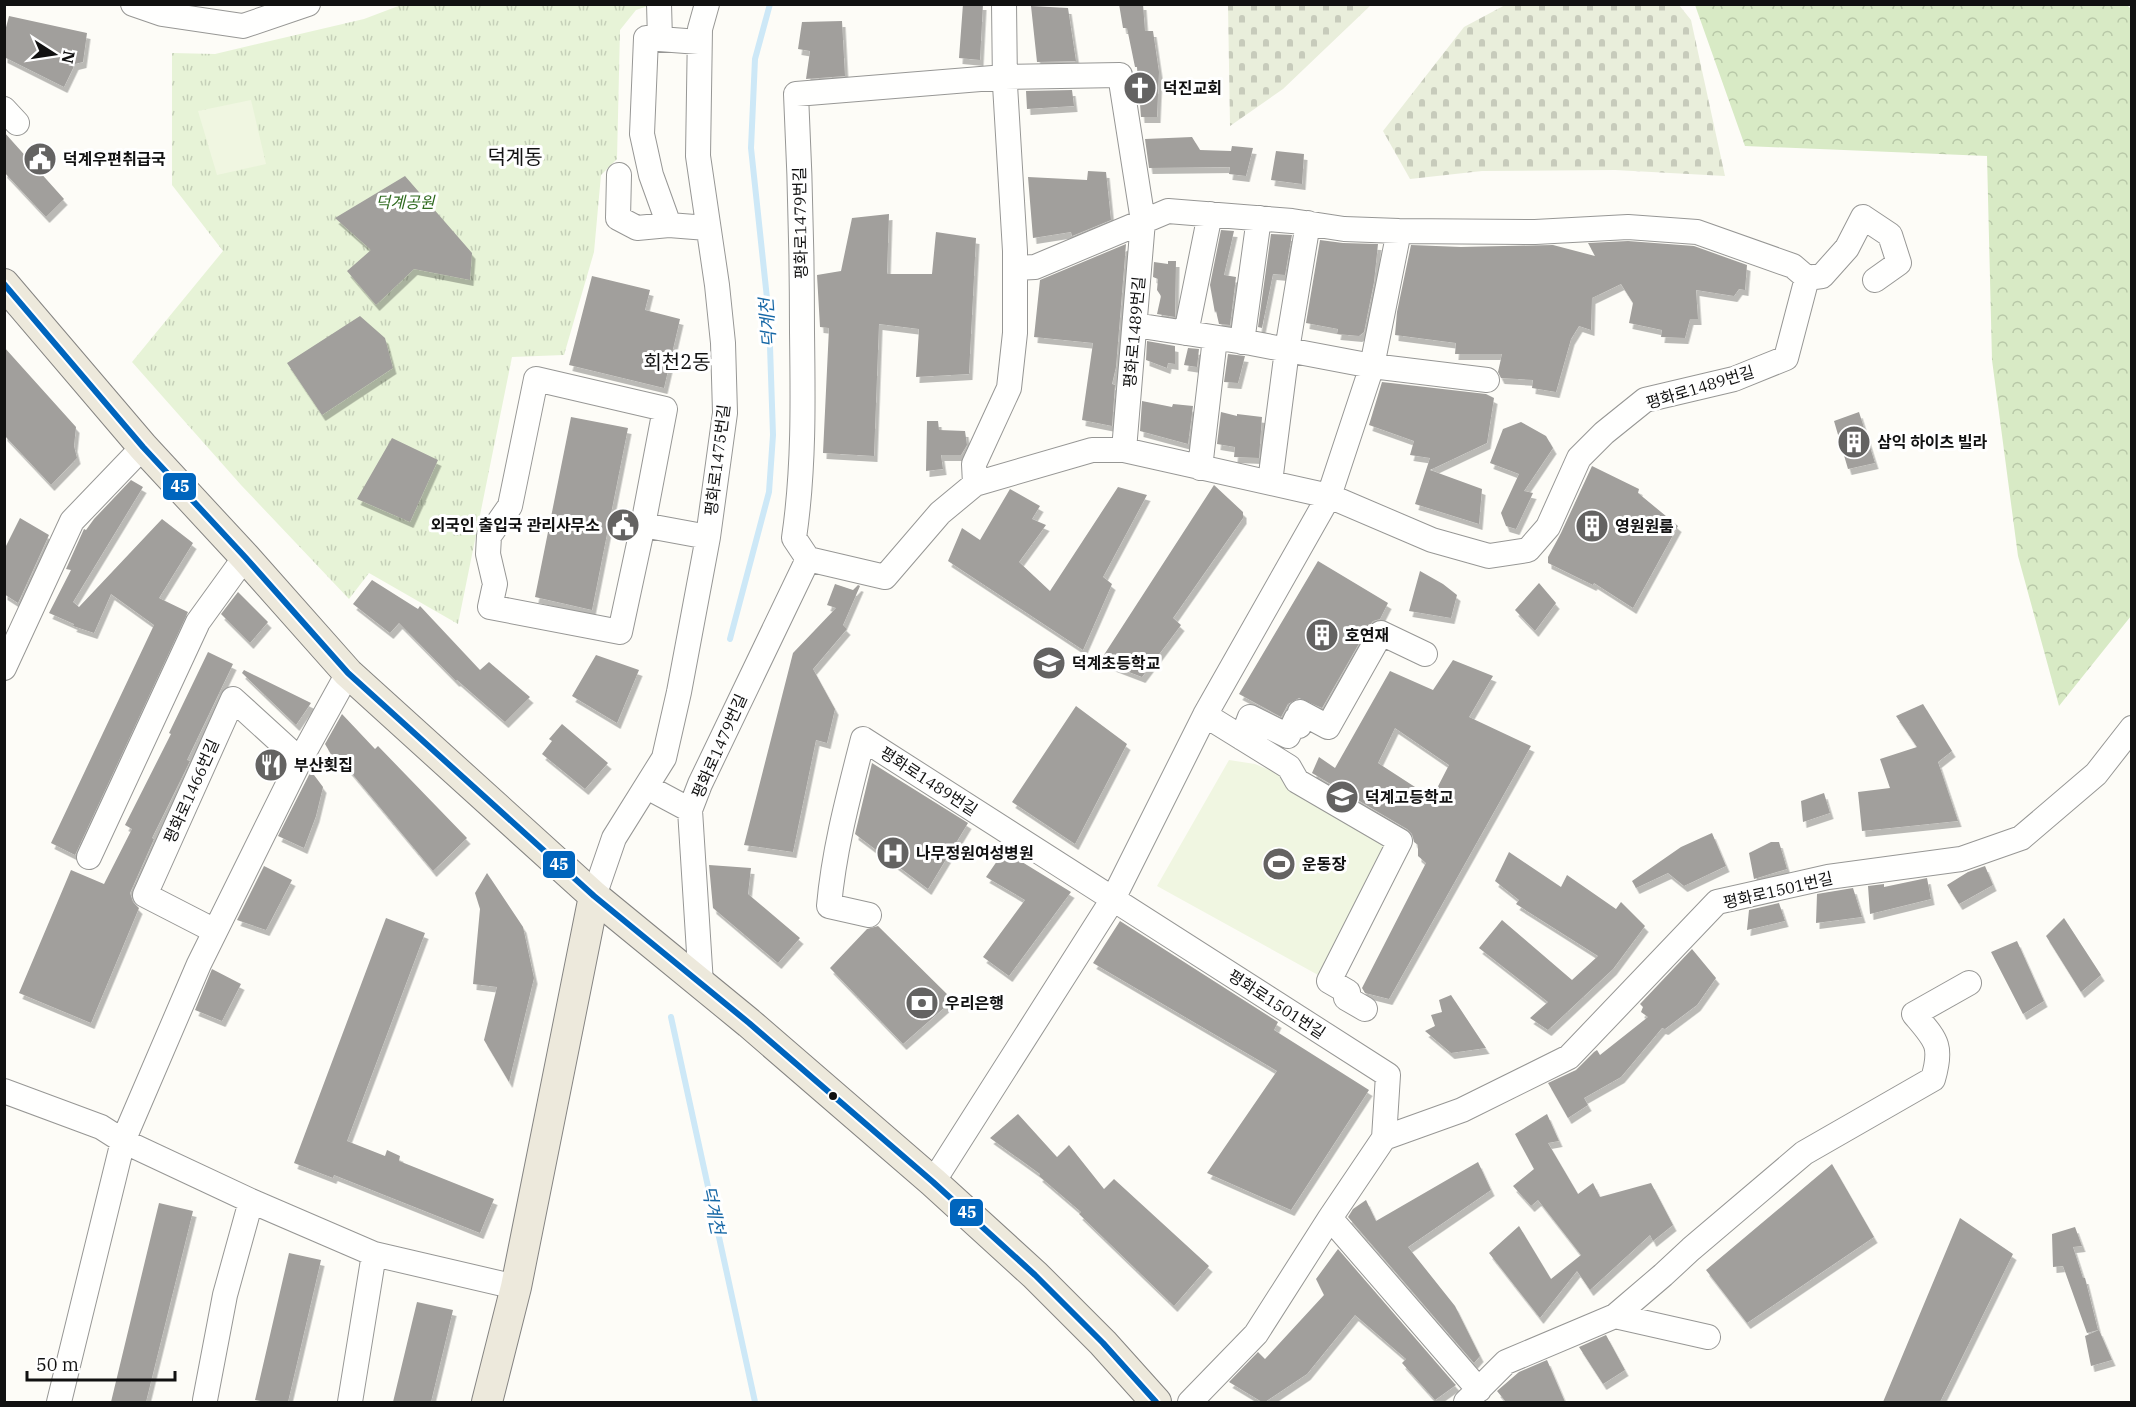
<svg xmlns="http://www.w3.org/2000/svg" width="2136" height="1407" font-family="'IBM Plex Serif','Noto Sans KR',serif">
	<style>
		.grass { fill: url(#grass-tufts) }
		.forest { fill: url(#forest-crowns) }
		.cemetery { fill: url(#cemetery-stones) }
		.pitch { fill: #f0f6e1 }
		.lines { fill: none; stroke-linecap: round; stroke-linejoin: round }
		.stream { stroke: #cde8f7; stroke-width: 6 }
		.building { fill: #a19f9c; fill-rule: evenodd; filter: url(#shadow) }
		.minor-casing { stroke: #979795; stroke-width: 26 }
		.major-casing { stroke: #858482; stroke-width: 32 }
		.minor { stroke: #fffffe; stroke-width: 24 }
		.major { stroke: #ede9dc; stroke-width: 30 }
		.bus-1-casing { stroke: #fff; stroke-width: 10 }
		.bus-1 { stroke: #0065bd; stroke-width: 6 }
		.bus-dot { fill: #111; stroke: #fff; stroke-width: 2 }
		.labels { text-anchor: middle; stroke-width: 6; stroke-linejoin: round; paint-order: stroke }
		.poi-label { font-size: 16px; font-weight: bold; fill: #111; stroke: #fff; text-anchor: start }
		.park-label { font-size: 16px; font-style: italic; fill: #2f6b1f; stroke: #fff }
		.street-label { font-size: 16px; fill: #111; stroke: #fff }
		.water-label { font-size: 18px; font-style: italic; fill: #1768a6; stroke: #fff }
		.quarter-label { font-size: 20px; fill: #111; stroke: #fff }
		.line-badge { stroke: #fff; stroke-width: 2 }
		.badge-label { font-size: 16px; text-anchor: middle; font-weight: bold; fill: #fff }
	</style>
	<defs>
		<pattern id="grass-tufts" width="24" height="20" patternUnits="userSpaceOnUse" patternTransform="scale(1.5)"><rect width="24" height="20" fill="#e7f3d7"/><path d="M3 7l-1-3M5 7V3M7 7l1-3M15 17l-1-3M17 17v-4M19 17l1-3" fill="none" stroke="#c5cfb8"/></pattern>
		<pattern id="forest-crowns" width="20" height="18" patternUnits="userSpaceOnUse" patternTransform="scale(1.5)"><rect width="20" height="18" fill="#d8eac5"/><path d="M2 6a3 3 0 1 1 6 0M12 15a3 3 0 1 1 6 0" fill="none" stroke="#b8c8a8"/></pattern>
		<pattern id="cemetery-stones" width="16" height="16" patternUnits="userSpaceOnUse" patternTransform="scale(1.5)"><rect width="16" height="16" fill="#e9eedb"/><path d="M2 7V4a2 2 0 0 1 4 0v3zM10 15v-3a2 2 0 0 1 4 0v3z" fill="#c7cbbb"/></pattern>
		<filter id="shadow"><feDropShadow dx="3.5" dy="6" stdDeviation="0" flood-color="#0004"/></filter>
	</defs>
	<rect width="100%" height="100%" fill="#fdfcf7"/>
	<path class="grass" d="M401,5h250l-15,5 -16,20 -3,129 -16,16 -7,77 -30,103 -52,2 -54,267 -89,-51 -20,26 -108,-114 -109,-123 91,-111 -51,-66v-132l43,1 149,-35z"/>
	<path class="forest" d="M2127,5l5,5 -1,606 -72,90 -41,-150 -26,-196 -5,-204 -242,-10 -50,-141z"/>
	<path class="cemetery" d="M1507,4l172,1 12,15 34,156 -110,-6 -133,1 -72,8 -27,-48 81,-104z
		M1228,5v-1l143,1 -88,84 -53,37z"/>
	<path class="pitch" d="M251,100l15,64 -49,11 -19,-64z
		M1229,760l26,4 42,17 103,60 -71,140 -172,-95z"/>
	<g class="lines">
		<path class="stream" d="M730,639l39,-147 4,-57 -4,-118 -18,-169 4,-89 15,-55
			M671,1017l84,385"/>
	</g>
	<path class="building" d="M963,4h20l-3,56 -21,-2z
		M1119,4h24l2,27h8l6,41 -2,45h-16l-4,-50h-2l-8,-39h-4z
		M1031,6l37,2 8,53 -39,1z
		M9,16l78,17 -4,29 -8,2 -11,23 -60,-30v-22z
		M842,21l3,55 -39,3 4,-28 -12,-2 4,-27z
		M1072,90l2,16 -47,3 -1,-18z
		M4,132l60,67 -18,18 -42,-45z
		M1192,137l8,13 31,1 1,-5 21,2 -7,28 -17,-2 1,-7 -81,1 -4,-29z
		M1276,151l28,3 -2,30 -31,-4z
		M1088,171l18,1 5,48 -39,16 -1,-4 -38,6 -5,-61 59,3z
		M405,176l67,77 -2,27 -56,-11 -38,36 -29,-34 24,-21 -36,-32z
		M889,214l-2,60h45l4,-42 40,6 -7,136 -53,3 3,-48 -40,-5 -5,132 -51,-3 6,-125 -9,-1 -3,-52 24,-4 11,-53z
		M1221,230l13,1 -10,44 12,2 -6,48 -11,-1 -3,-13 -1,2 -5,-28z
		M1271,234l21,1 -7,40 -12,-1 -11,54 -4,-1z
		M1320,240l23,3 35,1 -4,38 -10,50 -5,4 -22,-2 1,-5 -32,-6z
		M1628,241l66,5 53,19 -2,25 -6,-1 -5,7 -38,-6 2,29h-8l-5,19 -24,-1 1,-7 -33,-7 4,-20 -12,-19 -29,14 -1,32 -12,-4 -8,13 -15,53 -24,-4 1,-8 -32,-2 -3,-6 4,-18h-47l1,-11 -61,-8 2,-23 14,-67 50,2 92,-2 42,11 -7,-13z
		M1126,244l-10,123 -4,17 3,1 -3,41 -30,-6 11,-77 -59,-6 6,-57z
		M1168,261h8l-1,56 -18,-3 4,-18 -4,-6 1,-11 -5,-2 1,-15 14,2z
		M592,276l58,14 -5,20 35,9 -16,69 -95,-23z
		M360,316l25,22 8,30 -71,47 -35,-52z
		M1147,341l28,5v18l-7,-1 -1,5 -21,-8z
		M4,347l72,80 -2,19 3,12 -26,27 -47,-50z
		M1188,348l11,1 -2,18 -13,-2z
		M1228,354l17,2 -7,27 -14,-1z
		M1382,382l104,12 8,4 -7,45 -57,27 52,19 -3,35 -64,-20 15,-46 -20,-3 4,-14 -45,-16z
		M1142,401l30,6 1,-3 20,2 -5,38 -48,-13z
		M1221,412l16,4v-2l25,3 -3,41 -25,-1 1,-10 -18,-3z
		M1859,412l16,51 -27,6 -14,-48z
		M571,417l57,11 -36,182 -57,-13z
		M927,421h11l1,9 26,1 2,14 -6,10h-20l2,14 -17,2z
		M1521,422l25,14 7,12 -29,43 9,2 -17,36 -10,-3 -5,-13 18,-39 -29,-11 13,-34z
		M392,438l46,22 -28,62 -53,-23z
		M1592,466l47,23 -1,4 40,33 -45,82 -39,-25 -1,2 -45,-22v-6l13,-24z
		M131,480l12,7 -70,115 6,5 83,-88 31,24 -34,55 29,14 -113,243 -24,-12 103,-218 -43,-31 -17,39 -21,-7 1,-2 -25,-11 22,-43 -5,-1 18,-40 2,1 8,-11z
		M1214,485l29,27v6l-70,100 8,7 -39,52 -42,-16z
		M1118,487l29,8 -44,82 9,7 -29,66 -135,-89 14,-33 18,12 30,-51 30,17 -8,13 14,6 -27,37 31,29z
		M20,518l29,17 -31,68 -14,-9v-44z
		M1318,561l70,42 -8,16 -7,2 -4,5 -47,82 -23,-10 -11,6 -7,13 -42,-23z
		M1420,571l23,13 14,11 -6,23 -42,-7z
		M372,580l46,29 2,-3 60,64 9,-8 41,35 -25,25 -48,-42 -1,1 -57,-58 -9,10 -37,-29z
		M1539,583l17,20 -21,28 -20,-21z
		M835,584l18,6 5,-5 2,1 -17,39 4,4 -34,40 22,40 -8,34 -11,-3 -23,112 -49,-7 49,-192 43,-45 -9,-3z
		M238,592l30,30 -18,21 -29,-29z
		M208,652l25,12 -46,96 3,1 -38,77 2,1 -24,54 3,9 6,6 -48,115 -72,-30 52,-123 33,14 28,-55 -7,-4 46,-91 -2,-1z
		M596,655l43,15 -22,53 -45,-27z
		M1453,660l40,16 -24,41 62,29 -142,253 -24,-6 -3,-5 64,-125 -8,-7v-11l-4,-3 -2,-8 -5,-5 -95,-56 7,-16 16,11 55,-97 43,19zM1395,728l54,37 -17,33 -54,-35z
		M244,670l67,33 -15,22 -54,-52z
		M1923,704l29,47 -14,11 20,59 -96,10 -4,-39 32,-4 -10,-29 37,-12 -21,-31z
		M1076,706l51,38 -52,100 -63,-42z
		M342,714l33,35 3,-3 89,92 -34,33 -89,-107 -5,4 -14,-24z
		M562,724l46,39 -23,26 -43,-35 10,-13 -3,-2z
		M872,763l96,60 -40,66 -73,-55z
		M311,771l12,16 -7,29 -12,32 -26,-12z
		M1824,793l6,20 -27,9 -2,-21z
		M1712,833l14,33 -42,20 -16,-13 -32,15 -4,-7 49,-34z
		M1771,842h8l8,27 -33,10 -5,-26z
		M1004,851l67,41 -62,84 -26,-19 42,-57 -39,-23z
		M1509,852l52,35 6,-12 49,34 5,-7 24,24 -32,43 -65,61 -18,-12 18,-16 -69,-54 23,-28 70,60 26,-24 -82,-52 3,-4 -24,-19z
		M709,865l42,3 -3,26 52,44 -22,25 -65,-55z
		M264,866l28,14 -26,50 -29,-10z
		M1985,866l8,19 -34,19 -12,-19 21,-13z
		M487,873l36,54 11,51 -25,104 -25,-42 13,-53 -24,-3 7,-75 -5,-16z
		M1927,878l4,21 -61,15 -2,-28 16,-2v3z
		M1853,888l9,29 -46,6 1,-29z
		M1779,903l6,18 -38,9 2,-20z
		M386,918l39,15 -78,208 38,15 2,-6 13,6 -1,5 95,38 -14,34 -146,-58 -1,3 -39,-15z
		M2064,918l37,57 -20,17 -35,-56z
		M1120,921l158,101 -4,8 95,60 -78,120 -84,-37 70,-102 -184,-108z
		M878,926l75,74 -50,44 -73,-76 37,-39z
		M2017,941l27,60 -21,13 -32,-62z
		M1692,949l24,29 -19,27 -32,24 -3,-1 -41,49 -37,21 4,7 -20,13 -20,-35 28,-13 18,-18 3,-2 3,5 48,-38 -7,-5 2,-5 -3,-3z
		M212,969l29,15 -19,37 -27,-11z
		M1451,995l35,53 -35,5 -26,-22 10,-5 -4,-11 11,-3 -3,-12z
		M1018,1114l39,43 12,-12 35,44 10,-10 95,87 -35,40 -95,-92 2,-2 -42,-36 1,-2 -50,-36z
		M1547,1114l12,27 -11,2 30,51 15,-11 7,14 51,-14 22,42 -20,16 -3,-6 -60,55 -13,-19 -37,47 -51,-65 30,-27 32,53 30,-24 -43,-55 -7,6 -18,-20 21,-17 -19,-35z
		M1478,1162l13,28 -83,57 47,59 25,50 -6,7 -126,-146 5,-8 13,-9 10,21z
		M1832,1164l42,73 -127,86 -41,-53z
		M159,1203l34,8 -47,191h-35z
		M1960,1218l53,36 -73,148h-57z
		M2075,1227l7,19 -9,1 10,31h2l13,52 -11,3 -24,-67 -10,1 -1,-33z
		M1338,1249l116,134 2,2 -21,15 -33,-37 4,-4 -51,-44 -48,59 -42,28h-3l-33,-20 29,-30 7,7 59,-64 -8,-16z
		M289,1253l32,7 -33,142h-21l-12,-2z
		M417,1302l36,8 -22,92h-38z
		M2099,1330l13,30 -21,6 -6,-30z
		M1606,1335l19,35 -22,14 -24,-37z
		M1547,1360l18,42h-59l-9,-11 22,-19z"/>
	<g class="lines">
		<g class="minor-casing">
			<path id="minor" d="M133,4l29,10 81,12 65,-22
				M659,4l1,35
				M699,42l-53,-4 -4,96 9,41 18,50 38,3
				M4,109l13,14
				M619,175l-1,43 19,10 32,-3
				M1807,278l15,-2 25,-28 16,-31 27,18 9,28 -24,17
				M1135,325l116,18 121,23 115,14
				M1186,333l24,-119
				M1242,342l17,-124
				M1200,468l15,-130
				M1270,482l17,-132 21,-127
				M975,484l117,-34h32
				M643,525l22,-116 -129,-30 -26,127 -21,30 -1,18 7,30 -5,23 130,25 23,-107 65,12
				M808,559l-14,-21c10,-68 9,-137 8,-206 0,-79 -2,-159 -6,-238l209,-17 115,-2 23,146 -19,229 205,46 103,44 57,16 39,-6 20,-23 31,-69 25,-25 41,-33 89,-21 52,-21 21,-80 -14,-12 -96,-34 -69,-5 -93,5 -136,-1 -55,-2 -52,-8 -124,-10 -133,56 -20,1
				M4,668l68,-147 71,-74
				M1205,715l84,52 8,14 103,60 -71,140 19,11 -2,6 19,11
				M1242,738l8,-21 38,19 8,-17 3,7 1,-14 28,15 53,-94 44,21
				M647,787l43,23
				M89,857l109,-235 47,-65
				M594,896l20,-58 50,-80 15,-66 29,-155 17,-124 -2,-70 -6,-58 -19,-129 2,-127 7,-25
				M869,915l-40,-9c5,-57 20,-112 34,-167l525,336 -4,63 -54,80 -74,116 -66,68
				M215,931l-70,-36 88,-196 67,61
				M701,984l-11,-174 10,-26 108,-225 77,18 55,-64 35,-29 -1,-20 35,-76 6,-55v-82l-10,-166 -1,-81
				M4,1091l97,36 22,14 128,60 123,53 142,33
				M1384,1138l78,-28 107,-53 148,-155 111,-25 133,-18 60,-21 75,-64 36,-46
				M933,1182l180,-283 92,-184 124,-219 43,-130 27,-135
				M1330,1218l149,172
				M1615,1316l48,-41 28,-26 113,-96 129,-74c10,-34 3,-39 -19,-65l55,-31
				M205,1400l20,-105 26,-94
				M59,1402l64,-261 76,-177 101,-204 48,-87
				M350,1402l24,-148
				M1466,1402l40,-40 109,-46 93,21"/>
		</g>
		<g class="major-casing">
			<path id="major" d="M4,284l139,163 102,110 103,116 246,223 155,127 184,159 102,93 68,68 53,59
				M487,1402l29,-115 78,-391"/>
		</g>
		<use href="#minor" class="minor"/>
		<use href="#major" class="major"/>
		<g class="bus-1-casing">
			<path id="bus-1" d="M4,284l139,163 102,110 103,116 246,223 155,127 184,159 102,93 68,68 53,59"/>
		</g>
		<use href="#bus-1" class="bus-1"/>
	</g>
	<defs>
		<g id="church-disc" transform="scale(1.725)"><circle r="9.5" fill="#646362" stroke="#fff"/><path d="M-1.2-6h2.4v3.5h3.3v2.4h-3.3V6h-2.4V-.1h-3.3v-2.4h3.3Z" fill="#fff"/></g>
		<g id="civic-disc" transform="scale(1.725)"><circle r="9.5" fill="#646362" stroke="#fff"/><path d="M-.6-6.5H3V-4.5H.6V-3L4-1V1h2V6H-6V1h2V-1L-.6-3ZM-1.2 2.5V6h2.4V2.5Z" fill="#fff"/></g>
		<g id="building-disc" transform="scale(1.725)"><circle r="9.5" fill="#646362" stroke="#fff"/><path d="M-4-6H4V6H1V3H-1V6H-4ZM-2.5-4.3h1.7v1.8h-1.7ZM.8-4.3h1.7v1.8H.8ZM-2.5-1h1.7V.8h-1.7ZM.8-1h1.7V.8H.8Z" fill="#fff"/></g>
		<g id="school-disc" transform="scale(1.725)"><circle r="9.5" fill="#646362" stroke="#fff"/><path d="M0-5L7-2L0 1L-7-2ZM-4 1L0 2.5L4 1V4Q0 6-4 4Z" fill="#fff"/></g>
		<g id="restaurant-disc" transform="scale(1.725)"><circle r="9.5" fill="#646362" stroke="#fff"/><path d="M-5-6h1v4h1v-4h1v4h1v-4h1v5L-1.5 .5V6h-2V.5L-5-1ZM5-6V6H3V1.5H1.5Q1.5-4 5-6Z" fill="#fff"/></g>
		<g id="hospital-disc" transform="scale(1.725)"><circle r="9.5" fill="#646362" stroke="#fff"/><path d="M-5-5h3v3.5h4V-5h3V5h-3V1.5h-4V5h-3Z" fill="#fff"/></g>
		<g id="stadium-disc" transform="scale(1.725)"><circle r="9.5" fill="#646362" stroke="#fff"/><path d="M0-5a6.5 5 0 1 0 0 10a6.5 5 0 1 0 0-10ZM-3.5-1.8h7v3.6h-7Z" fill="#fff"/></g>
		<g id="bank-disc" transform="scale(1.725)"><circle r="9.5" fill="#646362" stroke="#fff"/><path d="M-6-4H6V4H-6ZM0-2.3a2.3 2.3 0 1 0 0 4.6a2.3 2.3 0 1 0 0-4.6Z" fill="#fff"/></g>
	</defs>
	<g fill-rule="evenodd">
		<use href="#church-disc" x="1140" y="88"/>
		<use href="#civic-disc" x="40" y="159"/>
		<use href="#building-disc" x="1854" y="442"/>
		<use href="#civic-disc" x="623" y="525"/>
		<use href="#building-disc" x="1592" y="526"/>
		<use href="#building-disc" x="1322" y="635"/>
		<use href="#school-disc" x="1049" y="663"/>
		<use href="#restaurant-disc" x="271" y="765"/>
		<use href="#school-disc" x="1342" y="797"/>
		<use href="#hospital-disc" x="893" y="853"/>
		<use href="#stadium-disc" x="1279" y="864"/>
		<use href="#bank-disc" x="922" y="1003"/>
	</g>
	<circle class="bus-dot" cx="833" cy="1096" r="5"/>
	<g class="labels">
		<g class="poi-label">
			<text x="1163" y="94">덕진교회</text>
			<text x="63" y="165">덕계우편취급국</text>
			<text x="1877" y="448">삼익 하이츠 빌라</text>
			<text x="600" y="531" text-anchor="end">외국인 출입국 관리사무소</text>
			<text x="1615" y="532">영원원룸</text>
			<text x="1345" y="641">호연재</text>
			<text x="1072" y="669">덕계초등학교</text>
			<text x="294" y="771">부산횟집</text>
			<text x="1365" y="803">덕계고등학교</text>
			<text x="916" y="859">나무정원여성병원</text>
			<text x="1302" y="870">운동장</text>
			<text x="945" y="1009">우리은행</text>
		</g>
		<g class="park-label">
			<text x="405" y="208">덕계공원</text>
		</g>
		<g class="street-label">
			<text transform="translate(800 223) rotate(-91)" y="6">평화로1479번길</text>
			<text transform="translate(1134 332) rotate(-85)" y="6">평화로1489번길</text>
			<text transform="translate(1700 387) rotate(-17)" y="6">평화로1489번길</text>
			<text transform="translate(717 460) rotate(-83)" y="6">평화로1475번길</text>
			<text transform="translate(719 746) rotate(-66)" y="6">평화로1479번길</text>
			<text transform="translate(929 781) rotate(33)" y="6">평화로1489번길</text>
			<text transform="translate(191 791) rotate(-66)" y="6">평화로1466번길</text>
			<text transform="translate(1778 890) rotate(-13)" y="6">평화로1501번길</text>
			<text transform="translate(1277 1004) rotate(33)" y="6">평화로1501번길</text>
		</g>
		<g class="water-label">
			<text transform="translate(768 323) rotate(-94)" y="6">덕계천</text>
			<text transform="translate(713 1210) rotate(78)" y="6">덕계천</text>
		</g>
		<g class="quarter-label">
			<text x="515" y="164">덕계동</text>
			<text x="677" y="369">회천2동</text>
		</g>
	</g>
	<g class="line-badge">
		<rect x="162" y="472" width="35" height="29" rx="6" fill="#0065bd"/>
		<rect x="542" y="850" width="34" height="29" rx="6" fill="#0065bd"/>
		<rect x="949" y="1198" width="35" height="29" rx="6" fill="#0065bd"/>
	</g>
	<g class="badge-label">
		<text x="180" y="492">45</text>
		<text x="559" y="870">45</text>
		<text x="967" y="1218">45</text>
	</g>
	<rect width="2136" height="1407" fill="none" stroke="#111111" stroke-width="12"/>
	<g transform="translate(54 54) rotate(102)" stroke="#ffffff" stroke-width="4.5" paint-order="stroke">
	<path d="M0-4.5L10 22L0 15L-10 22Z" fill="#111111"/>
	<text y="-9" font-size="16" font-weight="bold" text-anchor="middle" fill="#111111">N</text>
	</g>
	<path d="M27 1371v9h148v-9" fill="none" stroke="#111111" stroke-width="3"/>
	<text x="36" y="1371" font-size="18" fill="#111111" stroke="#ffffff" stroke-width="4.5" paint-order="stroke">50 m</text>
</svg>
